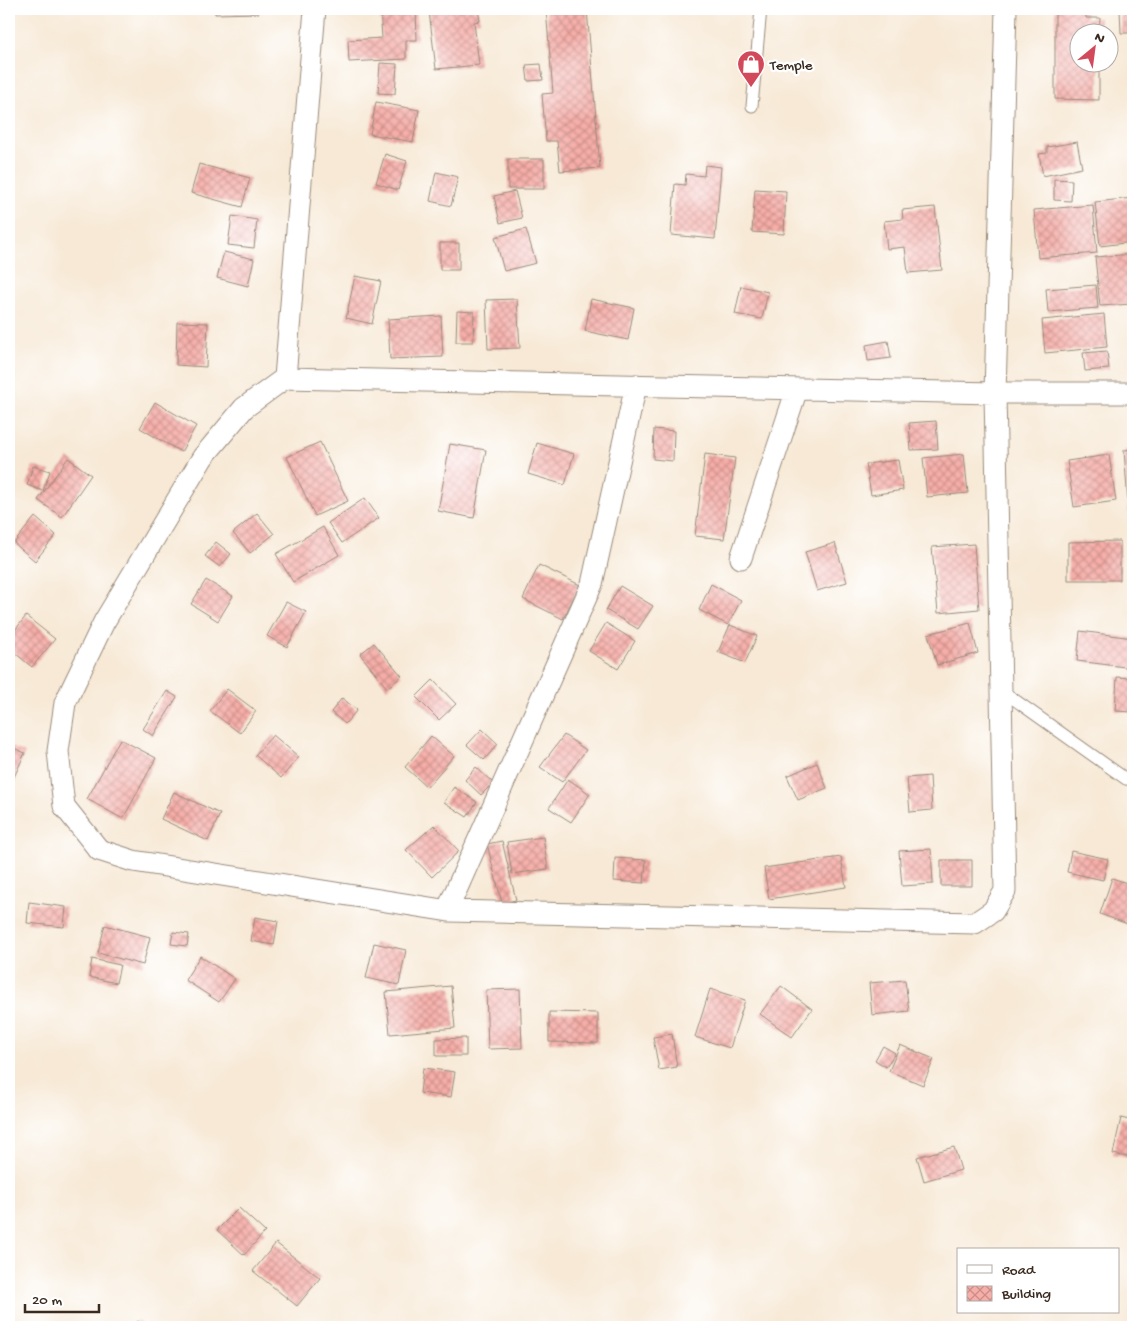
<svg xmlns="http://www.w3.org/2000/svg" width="1142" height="1336" font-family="'Gochi Hand',sans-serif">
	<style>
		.building { fill: url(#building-cross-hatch) }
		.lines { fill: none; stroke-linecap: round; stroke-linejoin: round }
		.lane-casing { stroke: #998a7a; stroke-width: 13 }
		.street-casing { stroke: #998a7a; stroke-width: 23 }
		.lane { stroke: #fff; stroke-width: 11 }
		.street { stroke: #fff; stroke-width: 21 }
		.labels { text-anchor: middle; stroke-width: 4.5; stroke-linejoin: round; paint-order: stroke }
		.poi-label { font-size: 15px; fill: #3b2a1e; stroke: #fff; text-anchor: start }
	</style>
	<defs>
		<pattern id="building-cross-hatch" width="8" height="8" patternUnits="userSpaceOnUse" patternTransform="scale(1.25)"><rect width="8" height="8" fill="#f7aea9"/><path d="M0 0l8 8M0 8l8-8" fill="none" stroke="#c98e89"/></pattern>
	</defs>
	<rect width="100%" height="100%" fill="#fff"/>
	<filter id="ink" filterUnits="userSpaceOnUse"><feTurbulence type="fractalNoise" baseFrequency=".02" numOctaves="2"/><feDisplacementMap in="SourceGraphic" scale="10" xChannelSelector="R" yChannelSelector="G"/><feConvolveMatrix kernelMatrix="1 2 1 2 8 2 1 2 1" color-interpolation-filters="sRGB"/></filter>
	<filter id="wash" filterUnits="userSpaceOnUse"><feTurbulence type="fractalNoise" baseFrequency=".0096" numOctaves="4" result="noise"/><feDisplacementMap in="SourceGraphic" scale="20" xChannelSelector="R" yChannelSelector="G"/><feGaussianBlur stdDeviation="1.12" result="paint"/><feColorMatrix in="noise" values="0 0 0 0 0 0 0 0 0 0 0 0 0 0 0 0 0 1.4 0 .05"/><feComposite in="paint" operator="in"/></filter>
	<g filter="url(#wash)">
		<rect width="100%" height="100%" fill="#f7e9d6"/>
		<g id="blocks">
			<path class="building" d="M215,9h44v4l-44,1z
				M380,9h36l1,31h-11v19l-57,3 -1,-22 34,-2z
				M440,9h38l2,12 -6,1 5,43 -43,4 -7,-58 11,-1z
				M546,9h41l13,159 -40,3 -3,-30h-11l-4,-47 11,-1z
				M1055,9h31v9h14l-1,14h-19v30h19v38l-44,-1z
				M1120,9h13v24h-12z
				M380,63l17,1 -2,30 -17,-1z
				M541,64l2,16 -15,1 -2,-16z
				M376,102l43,8 -6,32 -43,-8z
				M1077,142l5,26 -39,8 -4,-22 8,-1v-6z
				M385,154l22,7 -9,29 -22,-7z
				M508,159h36v30h-36z
				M199,164l51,14 -8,29 -51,-14z
				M705,165l16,2 -6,72 -44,-4 4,-51 10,1 1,-11 18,2z
				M436,172l22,5 -7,29 -21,-5z
				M1054,179l18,1 -1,21 -17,-1z
				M755,189l31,2 -2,43 -32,-2z
				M515,191l7,27 -22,5 -6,-27z
				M1133,198v44l-33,4 -5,-44z
				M1093,205l4,48 -59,5 -4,-48z
				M935,207l7,63 -34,3 -3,-26 -18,2 -3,-28 19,-2 -1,-9z
				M232,216l25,4 -3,28 -26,-3z
				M526,229l10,34 -32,8 -9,-34z
				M440,243h19v27h-19z
				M224,252l30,7 -6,27 -31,-8z
				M1133,254v50l-33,2 -5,-49z
				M355,276l26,5 -9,43 -26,-6z
				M1096,285l2,23 -50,4 -2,-23z
				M741,286l27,6 -6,27 -27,-5z
				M517,299l3,49 -32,1 -2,-49z
				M591,299l43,9 -6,32 -43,-9z
				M457,311l17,1 -1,30h-17z
				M1133,311v21h-1l-3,-20z
				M1104,314l3,33 -62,6 -3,-33z
				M441,316l2,41 -53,2 -2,-40z
				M177,322l31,1 -2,44 -30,-2z
				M888,341l3,17 -23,3 -2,-16z
				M1107,351l2,18 -24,2 -2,-18z
				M155,402l41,24 -15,26 -41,-24z
				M936,421l2,28 -27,1 -2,-27z
				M654,429l20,2 -1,30 -20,-2z
				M320,442l28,59 -33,15 -28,-59z
				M537,443l37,11 -9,31 -37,-11z
				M450,444l36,6 -12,68 -36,-7z
				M1133,449v67h-4l-5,-66z
				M705,454l30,4 -11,81 -29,-3z
				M964,454l4,39 -41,4 -4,-39z
				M1109,455l7,46 -42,6 -7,-46z
				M68,458l23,17 -29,42 -24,-17z
				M898,460l5,30 -32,5 -5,-31z
				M33,466l17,5 -7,20 -16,-6z
				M365,498l14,20 -37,25 -14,-20z
				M257,513l17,21 -24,19 -17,-20z
				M35,517l21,18 -21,26 -21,-18z
				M323,527l16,28 -46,27 -17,-28z
				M1120,541v39h-52v-38z
				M216,542l15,12 -11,13 -15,-11z
				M835,543l12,39 -30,9 -12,-39z
				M974,544l5,65 -41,4 -6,-66z
				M539,565l41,20 -17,34 -40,-20z
				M206,580l27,16 -15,25 -27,-17z
				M711,584l30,16 -13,25 -29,-15z
				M620,586l33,20 -15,23 -32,-19z
				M286,602l20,10 -19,35 -20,-11z
				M26,616l29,23 -23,28 -23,-19v-10z
				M606,623l29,18 -17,28 -29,-18z
				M970,623l8,30 -41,12 -9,-31z
				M730,625l27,11 -12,27 -27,-11z
				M1080,631l53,7v30l-56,-7z
				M374,643l28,33 -15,12 -27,-34z
				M1117,677l16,1v34l-18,-1z
				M433,680l23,24 -17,16 -23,-23z
				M227,689l29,22 -16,22 -30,-22z
				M167,691l10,6 -24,39 -10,-7z
				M342,698l15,12 -12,14 -14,-12z
				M482,729l16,15 -14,16 -17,-15z
				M273,735l26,22 -18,21 -26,-23z
				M564,735l22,15 -24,32 -22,-15z
				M431,736l23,20 -27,31 -22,-20z
				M120,739l36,19 -33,61 -36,-20z
				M9,746l16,7 -15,33 -1,-1z
				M817,763l10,25 -29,12 -11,-24z
				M476,767l17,16 -12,12 -16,-15z
				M930,776l2,34 -22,2 -3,-34z
				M568,779l22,15 -19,28 -22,-14z
				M454,787l23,15 -10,15 -23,-15z
				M174,792l46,22 -12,27 -47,-22z
				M434,825l25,26 -27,26 -26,-27z
				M543,837l5,32 -36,5 -5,-32z
				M502,841l14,59 -14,3 -15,-59z
				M931,849l2,35 -31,2 -3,-35z
				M1071,851l37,8 -5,21 -36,-8z
				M841,857l5,30 -77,12 -5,-31z
				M615,858l31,2 -2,23 -30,-2z
				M941,860h31v26h-31z
				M1112,878l21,7v41l-33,-12z
				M29,902l37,5 -2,20 -37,-4z
				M255,917l23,4 -4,24 -23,-4z
				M105,925l45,12 -7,28 -45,-12z
				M173,932l16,2 -2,12 -16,-2z
				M374,943l32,7 -7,35 -33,-7z
				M200,956l35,23 -16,23 -34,-22z
				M92,959l28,6 -4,18 -27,-6z
				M905,980l4,31 -37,4 -3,-32z
				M451,986l4,42 -65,6 -4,-42z
				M781,986l31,23 -20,28 -32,-23z
				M520,989l2,59 -34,1 -2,-59z
				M710,989l35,11 -15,48 -35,-11z
				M549,1012l49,1v30l-49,-1z
				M672,1034l5,33 -18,3 -6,-33z
				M466,1038v18h-30v-17z
				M900,1045l34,14 -11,26 -34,-14z
				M883,1046l12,7 -9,14 -11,-7z
				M423,1068l32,4 -4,25 -31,-4z
				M1121,1118l12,3v37l-20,-4z
				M954,1147l7,23 -37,11 -7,-24z
				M239,1208l26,24 -21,23 -27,-25z
				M276,1243l44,35 -23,28 -44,-35z
				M138,1321l7,6h-13z"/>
		</g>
	</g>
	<g filter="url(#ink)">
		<use href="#blocks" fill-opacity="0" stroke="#998a7a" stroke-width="1"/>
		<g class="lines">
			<g class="lane-casing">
				<path id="lane" d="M752,106l9,-97
					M1001,690l125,89 7,1"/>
			</g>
			<g class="street-casing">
				<path id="street" d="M285,378l30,-369
					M636,385l-44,199 -142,320 -1,7 -316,-50 -34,-11 -35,-44 -6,-55 7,-48 39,-81 99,-165 41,-49 41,-30 710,15h138
					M741,558l56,-169
					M449,911l526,12 18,-12 12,-20 -10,-498 11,-384"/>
			</g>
			<use href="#lane" class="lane"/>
			<use href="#street" class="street"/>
		</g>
	</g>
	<defs>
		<g id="shop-pin" transform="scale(1.4375)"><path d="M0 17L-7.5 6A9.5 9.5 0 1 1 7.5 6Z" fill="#d1495b" stroke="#fff"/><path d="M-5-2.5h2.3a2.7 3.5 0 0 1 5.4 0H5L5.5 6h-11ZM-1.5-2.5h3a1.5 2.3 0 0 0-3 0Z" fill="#fff"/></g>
	</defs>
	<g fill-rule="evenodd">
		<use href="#shop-pin" x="751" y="64"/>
	</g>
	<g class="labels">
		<g class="poi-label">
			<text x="770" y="69">Temple</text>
		</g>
	</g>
	<rect width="1142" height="1336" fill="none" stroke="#fff" stroke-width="30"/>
	<rect x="957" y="1248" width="162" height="65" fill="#ffffff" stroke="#b1aaa5"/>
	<rect x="967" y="1265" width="25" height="8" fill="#ffffff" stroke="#b1aaa5"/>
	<text x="1002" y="1274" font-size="15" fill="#3b2a1e">Road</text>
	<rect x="967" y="1286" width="25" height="15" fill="url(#building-cross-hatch)" stroke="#b1aaa5"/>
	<text x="1002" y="1298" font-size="15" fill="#3b2a1e">Building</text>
	<g transform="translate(1094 48) rotate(29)"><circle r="24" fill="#ffffff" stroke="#b1aaa5"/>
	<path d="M0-4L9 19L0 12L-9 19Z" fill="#d1495b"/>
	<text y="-8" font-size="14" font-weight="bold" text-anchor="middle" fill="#3b2a1e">N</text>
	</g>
	<path d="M25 1304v8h74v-8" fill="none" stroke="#3b2a1e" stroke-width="2.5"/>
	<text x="32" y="1304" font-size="15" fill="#3b2a1e" stroke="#ffffff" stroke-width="4" paint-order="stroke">20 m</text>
</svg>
